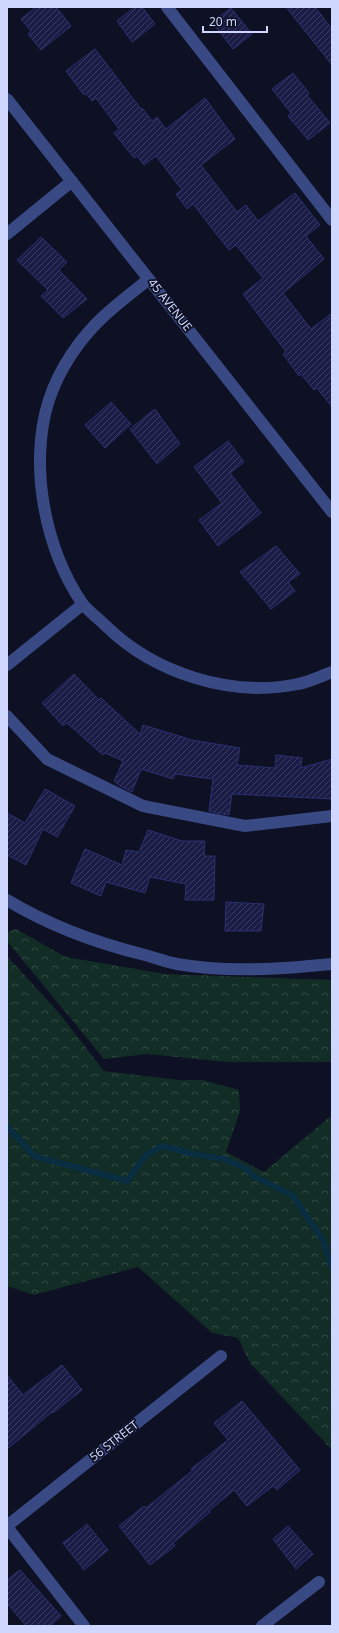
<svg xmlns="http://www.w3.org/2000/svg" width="339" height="1633" font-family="'Noto Sans',sans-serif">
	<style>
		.forest { fill: url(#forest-crowns) }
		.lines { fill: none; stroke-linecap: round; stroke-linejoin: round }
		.stream { stroke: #092d41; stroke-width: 6 }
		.building { fill: url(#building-hatch); stroke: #2b3071 }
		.minor { stroke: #384983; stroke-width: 12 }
		.labels { text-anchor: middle; stroke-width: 3.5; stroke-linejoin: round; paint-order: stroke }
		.street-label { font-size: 12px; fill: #d0d7ff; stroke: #0e1023 }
	</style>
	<defs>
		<pattern id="forest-crowns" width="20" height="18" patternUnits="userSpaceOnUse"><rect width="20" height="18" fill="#112d25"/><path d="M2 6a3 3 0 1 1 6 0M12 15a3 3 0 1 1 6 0" fill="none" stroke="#334b46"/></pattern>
		<pattern id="building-hatch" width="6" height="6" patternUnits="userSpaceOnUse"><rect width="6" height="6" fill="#1a1c45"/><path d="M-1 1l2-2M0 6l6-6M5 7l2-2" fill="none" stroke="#3a3c61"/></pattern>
	</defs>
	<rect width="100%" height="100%" fill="#0e1023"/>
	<path class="forest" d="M16,929l50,28 99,17 167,6v82h-105l-80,-8 -43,5 -97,-118v-9z
		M7,956l53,58 44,57 75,9h24l36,10 1,21 -14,41 38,20 68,-57v335l-82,-87 -12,-25 -26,-5 -74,-66 -104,28 -27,-9z"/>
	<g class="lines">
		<path class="stream" d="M7,1126l27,30 93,25 19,-26 16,-9 31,8 31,5 21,9 10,9 37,18 31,45 9,28"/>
	</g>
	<path class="building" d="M36,7h20l15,19 -30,24 -13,-16 3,-3 -10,-12z
		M135,7h7l13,17 -23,18 -15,-21z
		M286,7h29l17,22v36z
		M231,8l21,26 -19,15 -21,-27z
		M95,49l46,60 1,-1 10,13 5,-4 9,12 39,-31 30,41 -34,26 36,47 9,-7 12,16 37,-28 25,32 -14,11 18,23 -41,34 28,36 21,-16v94l-15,-19 -3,2 -13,-16 -2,2 -16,-22 3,-2 -43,-58 20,-16 -27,-33 -7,5 -36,-46 -6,5 -11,-15 6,-4 -26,-34 -12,9 -7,-9 -3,2 -20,-25 5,-4 -23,-31 -4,3 -6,-8 -2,2 -18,-24z
		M293,73l16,20 -2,2 23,28 -22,17 -20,-24 3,-3 -19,-24z
		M41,237l26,25 -8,8 28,29 -24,19 -22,-22 7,-6 -31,-30z
		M111,402l20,22 -26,24 -20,-23z
		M155,409l25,35 -23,20 -27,-35z
		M228,441l16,21 -14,11 31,40 -43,33 -19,-26 23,-17 -28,-36z
		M276,546l24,28 -12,8 7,9 -24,18 -31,-37z
		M74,674l25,26 2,-2 39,36 3,-9 49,15 48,8 -3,17 38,3 1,-13 26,3 -1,10 31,-9v40l-100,-5 -3,21 -13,-2 -7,-2 4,-32 -38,-5 -2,5 -32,-10 -9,23 -12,-6 -6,-5 9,-20 -18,-8 -2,2 -36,-32 -4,3 -21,-23z
		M45,789l30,17 -18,31 -14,-8 -17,36 -19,-10v-42l18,10z
		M148,830l34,11h23l-1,15h11l-1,44h-29l1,-16 -36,-7 -5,16 -39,-11 -5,14 -30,-13 14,-34 37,16 4,-15 13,2z
		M226,902l38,2 -3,27h-36z
		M62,1365l20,25 -29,23 -1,-1 -45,37v-74l16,20z
		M242,1401l58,69 -23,20 -4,-4 -26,20 -13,-16 -25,21 1,1 -37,31 2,3 -25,19 -31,-39 25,-20 2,2 47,-38 -2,-1 37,-29 -14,-17z
		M87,1524l21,26 -24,20 -21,-27z
		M288,1526l25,28 -17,15 -23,-30z
		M20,1570l41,46 -11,10h-24l-19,-23v-23z"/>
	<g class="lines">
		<path class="minor" d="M167,7l165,213
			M7,99l325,413
			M7,234l65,-53
			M149,279c-15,12 -31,24 -45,37 -24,22 -45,53 -55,84 -11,33 -11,73 -5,106 6,34 19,69 38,97 6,8 16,15 24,23 48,47 125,72 192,58 11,-2 23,-8 34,-12
			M7,665l76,-61
			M7,716l40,43 96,47 102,20 87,-10
			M7,900c43,26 89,43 138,55 11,3 21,7 32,9 51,9 104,5 155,0
			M7,1526l214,-170
			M7,1527l77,99
			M262,1626l57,-44"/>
	</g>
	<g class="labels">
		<g class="street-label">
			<text transform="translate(170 305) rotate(52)" y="4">45 AVENUE</text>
			<text transform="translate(114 1441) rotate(-38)" y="4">56 STREET</text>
		</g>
	</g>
	<rect width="339" height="1633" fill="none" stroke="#d0d7ff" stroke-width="16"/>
	<path d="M203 26v6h64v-6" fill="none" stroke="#d0d7ff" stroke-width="2"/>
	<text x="209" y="26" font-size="12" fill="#d0d7ff" stroke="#0e1023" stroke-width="3" paint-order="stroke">20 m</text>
</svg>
